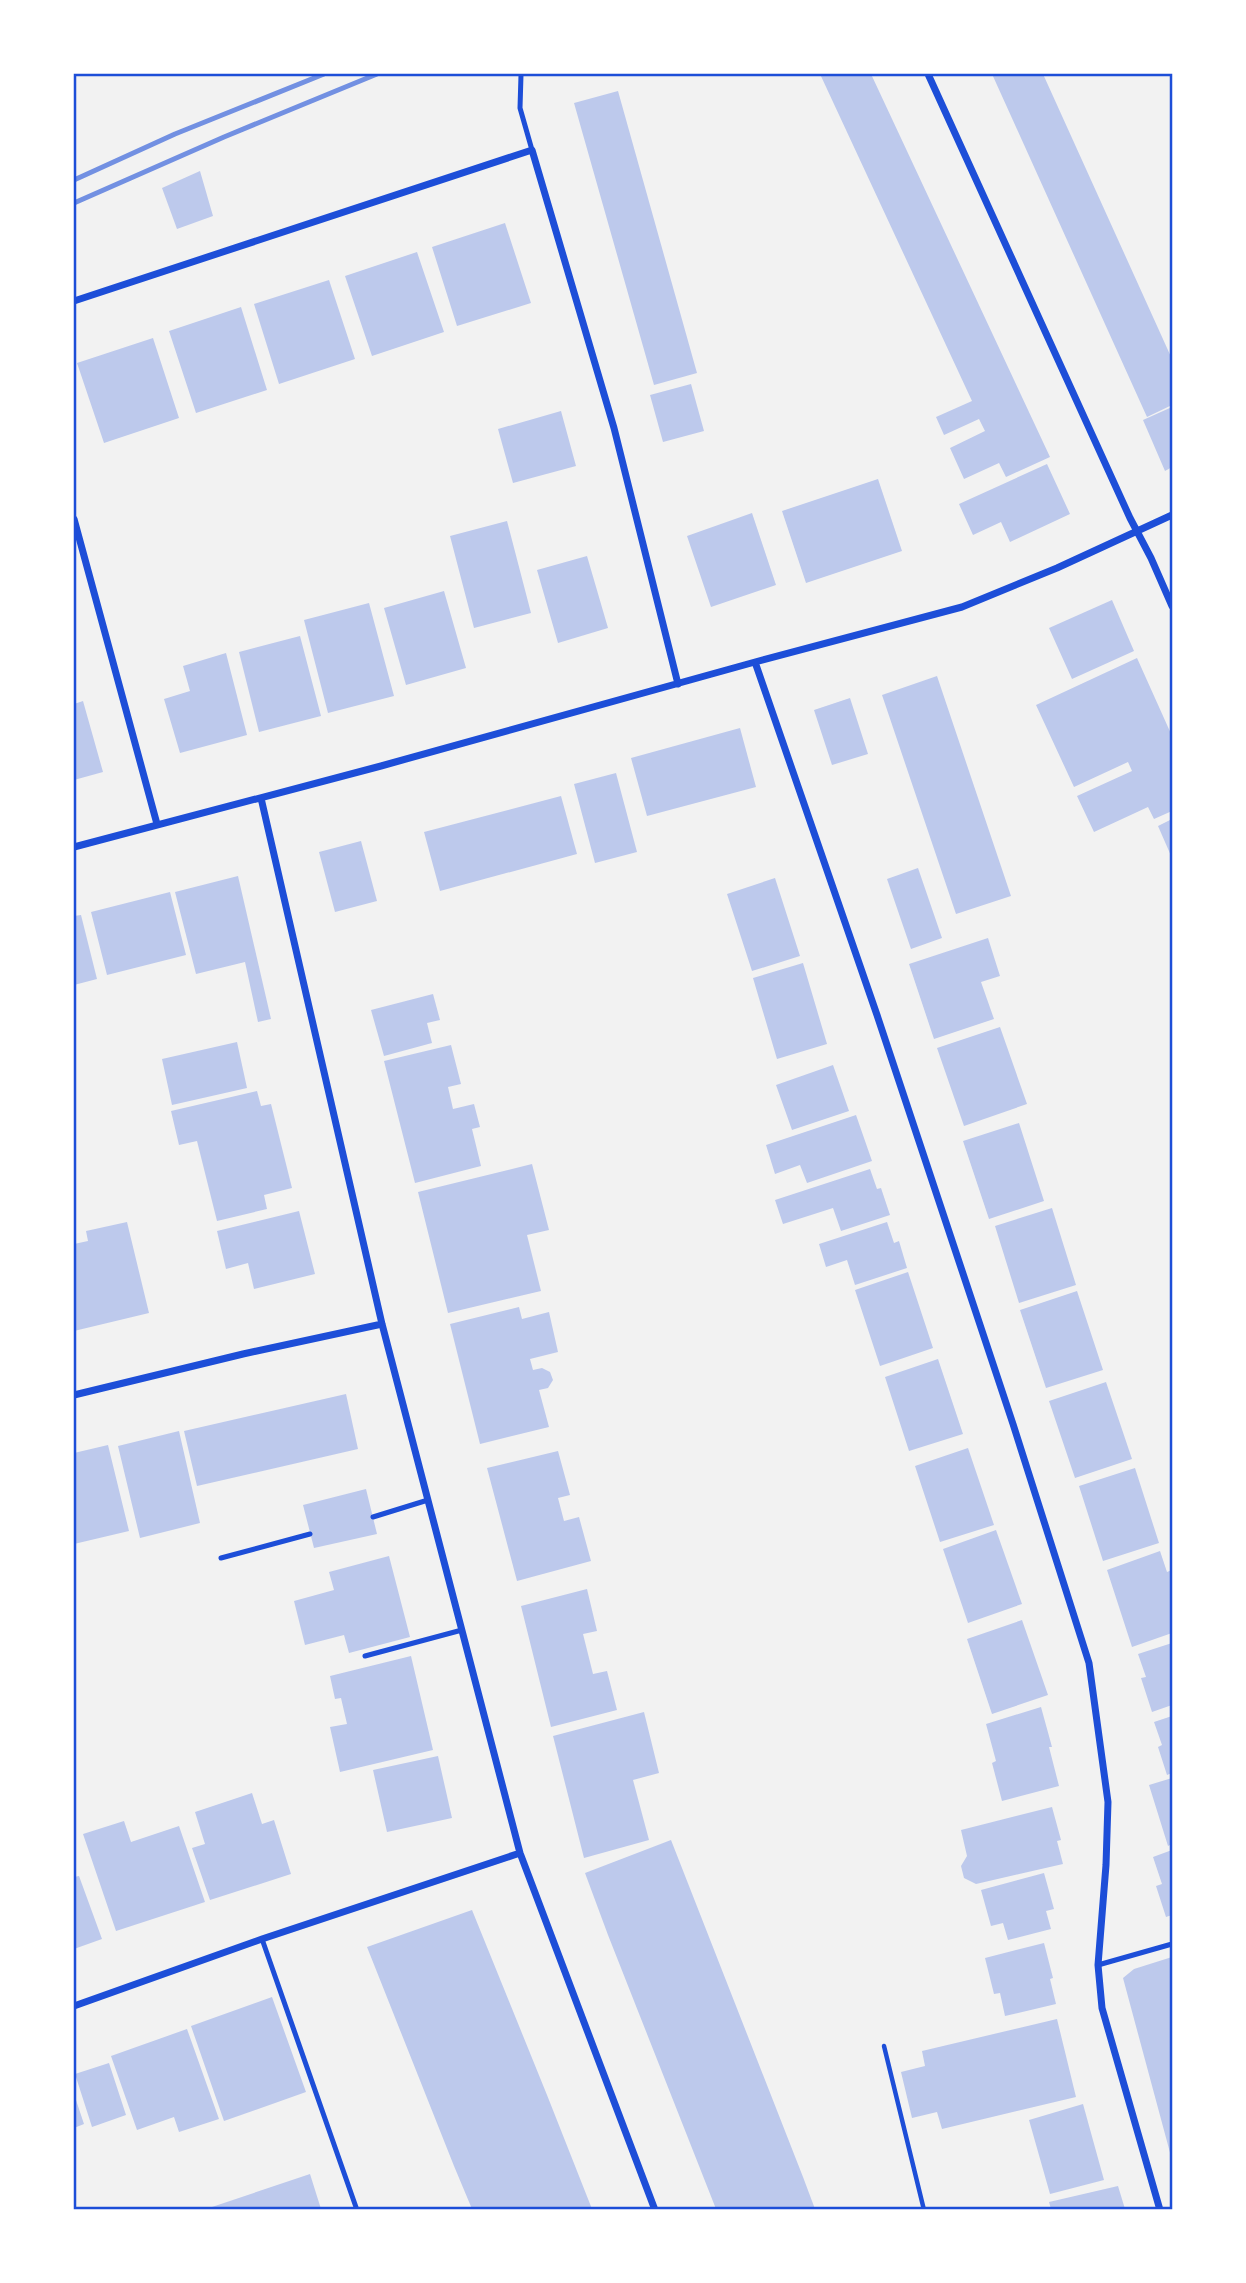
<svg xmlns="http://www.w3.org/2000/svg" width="1246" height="2283" font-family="Ubuntu,sans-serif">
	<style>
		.building { fill: #bdc9ec }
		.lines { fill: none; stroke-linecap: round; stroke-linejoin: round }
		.path { stroke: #1d4ed8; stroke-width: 4.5 }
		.service { stroke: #1d4ed8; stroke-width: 5 }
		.minor { stroke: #1d4ed8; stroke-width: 7 }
		.rail { stroke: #7290e2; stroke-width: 5 }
		.neatline { fill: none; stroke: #1d4ed8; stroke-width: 2.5 }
	</style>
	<rect width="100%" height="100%" fill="#f2f2f2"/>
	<path class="building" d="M820,74h51l179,383 -44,20 -7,-14 -35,16 -14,-31 35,-17 -6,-12 -35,16 -8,-18 36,-16z
		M992,74h51l129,285v46l-25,12z
		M618,91l79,282 -43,12 -80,-282z
		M200,171l13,45 -36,13 -15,-41z
		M505,223l26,80 -74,23 -25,-79z
		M417,252l27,80 -72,24 -27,-80z
		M329,280l26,79 -76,25 -25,-80z
		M241,307l26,83 -71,23 -27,-82z
		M153,338l26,80 -75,25 -27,-80z
		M691,384l13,47 -41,11 -13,-47z
		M1172,407v60l-7,4 -22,-51z
		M561,411l15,55 -63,17 -15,-54z
		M1047,464l23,50 -60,28 -9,-20 -28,13 -14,-31z
		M878,479l24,72 -96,32 -24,-72z
		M752,513l24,72 -65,22 -24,-71z
		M507,521l24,92 -57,15 -24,-92z
		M587,556l21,72 -50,15 -21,-73z
		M444,591l22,77 -60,17 -22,-77z
		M1112,600l22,51 -62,28 -23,-51z
		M369,603l25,93 -66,17 -24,-93z
		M300,636l21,80 -62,16 -20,-80z
		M226,653l21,82 -67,18 -16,-54 26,-8 -7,-25z
		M1137,658l35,78v75l-18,8 -6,-12 -54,25 -17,-36 55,-25 -4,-9 -54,25 -38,-82z
		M937,676l74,220 -55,18 -74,-219z
		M850,698l18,56 -36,11 -18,-55z
		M83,701l20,71 -29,8v-76z
		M740,728l16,59 -109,29 -16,-58z
		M616,773l21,79 -42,11 -21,-79z
		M561,796l16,58 -137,37 -16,-59z
		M1172,819v39l-14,-32z
		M361,841l16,60 -42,11 -16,-60z
		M918,868l24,70 -31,11 -24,-70z
		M238,876l33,143 -13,3 -13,-60 -49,12 -21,-82z
		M775,878l25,78 -48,15 -25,-77z
		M170,892l16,63 -79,20 -16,-63z
		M81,915l16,64 -23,6v-69z
		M988,938l12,38 -19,6 13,37 -60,20 -25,-75z
		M803,963l24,81 -50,15 -24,-81z
		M433,994l7,26 -13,3 5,20 -48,13 -13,-46z
		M1000,1027l27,77 -63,22 -27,-78z
		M237,1042l10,46 -75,17 -10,-46z
		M451,1045l10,39 -13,3 5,22 21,-5 6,23 -8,2 9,37 -66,17 -31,-122z
		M833,1065l16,46 -57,19 -16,-45z
		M257,1091l4,15 10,-2 21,84 -28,7 3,14 -50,12 -20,-80 -18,4 -8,-34z
		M856,1115l16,46 -65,22 -7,-18 -25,9 -9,-29z
		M1019,1123l25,78 -55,18 -26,-78z
		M532,1164l17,66 -22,5 14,56 -93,22 -30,-121z
		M870,1169l7,20 4,-1 9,27 -49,16 -8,-23 -50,16 -8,-24z
		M1052,1208l24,77 -57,18 -24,-77z
		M299,1211l16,63 -61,15 -6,-26 -22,6 -9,-38z
		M127,1222l22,91 -75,18v-87l14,-3 -2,-10z
		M887,1222l7,21 5,-2 8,27 -52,17 -8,-25 -21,7 -7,-23z
		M908,1272l25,76 -53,18 -25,-76z
		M1077,1291l26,79 -57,18 -26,-78z
		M519,1307l3,12 27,-7 9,40 -28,7 3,11 9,-2 8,4 3,8 -5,8 -9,2 10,37 -69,17 -30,-120z
		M938,1359l25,75 -54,17 -24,-74z
		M1106,1382l26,77 -57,19 -26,-77z
		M346,1394l12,55 -161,37 -13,-55z
		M179,1431l21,92 -60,15 -22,-92z
		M108,1445l21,86 -55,13v-91z
		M968,1448l26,77 -54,17 -25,-76z
		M558,1451l12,44 -12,3 6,23 15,-4 12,44 -74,20 -30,-113z
		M1135,1468l24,75 -56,18 -24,-75z
		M366,1489l11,45 -63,14 -11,-43z
		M996,1530l26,74 -54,19 -25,-74z
		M1160,1551l7,21 5,-2v18l-2,1 2,7v37l-40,14 -25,-77z
		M389,1556l21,81 -61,16 -5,-18 -39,10 -11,-44 40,-11 -5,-18z
		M587,1589l10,42 -14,3 10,40 14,-3 10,39 -66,17 -30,-121z
		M1022,1620l26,75 -56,19 -25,-75z
		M1172,1643v62l-20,7 -11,-34 5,-1 -8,-23z
		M411,1656l22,94 -93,22 -10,-45 17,-3 -6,-26 -6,1 -5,-23z
		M1041,1707l11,40h-3l10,39 -57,15 -10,-38 4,-2 -10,-37z
		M644,1712l15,61 -26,7 16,60 -65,18 -31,-122z
		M1172,1716v57l-5,2 -9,-28 4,-2 -8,-23z
		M438,1756l14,62 -65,14 -14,-62z
		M1172,1778v66l-4,2 -19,-61z
		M252,1793l10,31 12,-4 17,54 -81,26 -18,-52 13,-4 -10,-32z
		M1052,1807l9,33 -4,1 6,23 -87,20 -12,-6 -3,-12 6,-10 -6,-26z
		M124,1821l7,21 48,-16 26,76 -89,29 -33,-97z
		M671,1840l132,337 12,32h-99l-108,-274 -23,-62z
		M1172,1850v65l-6,2 -10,-31 6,-2 -9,-27z
		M1044,1873l10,36 -8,2 5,18 -43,11 -5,-17 -12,3 -10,-36z
		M79,1876l23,63 -28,10v-72z
		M472,1910l75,185 45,114h-120l-18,-43 -87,-219z
		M1044,1943l9,35 -3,1 6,25 -51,12 -5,-23 -6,1 -9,-36z
		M1172,1957v203l-49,-182 11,-9z
		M272,1997l34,95 -82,29 -33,-95z
		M1057,2019l19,78 -134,32 -5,-17 -25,6 -11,-46 24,-6 -3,-15z
		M187,2029l32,90 -40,13 -5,-15 -37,13 -26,-74z
		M109,2063l17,52 -34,12 -17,-53z
		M74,2094l10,30 -10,4z
		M1083,2104l21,76 -54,14 -21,-74z
		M310,2174l11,35h-115z
		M1118,2186l7,23h-74l-2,-7z"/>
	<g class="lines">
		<path class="path" d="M884,2046l40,164"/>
		<path class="service" d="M521,75l-1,33 12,42
			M373,1517l55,-17
			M221,1558l89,-24
			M365,1656l97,-26
			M262,1939l95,271
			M1098,1965l74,-21"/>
		<path class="minor" d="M928,74l202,444 21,40 21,48
			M74,301l458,-151 82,278 64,256
			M74,519l83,305
			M755,662l122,353 136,409 76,239 19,139 -2,63 -8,100 4,43 58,202
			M261,798l121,526 138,529 135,357
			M74,847l307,-81 374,-104 207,-55 95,-39 115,-53
			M74,1395l169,-41 139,-30
			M74,2006l188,-67 258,-86"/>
		<path class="rail" d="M74,180l101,-46 149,-60
			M74,203l150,-66 153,-63"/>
	</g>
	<rect width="1246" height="2283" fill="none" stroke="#ffffff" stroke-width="150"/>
	<rect x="75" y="75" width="1096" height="2133" class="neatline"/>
</svg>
